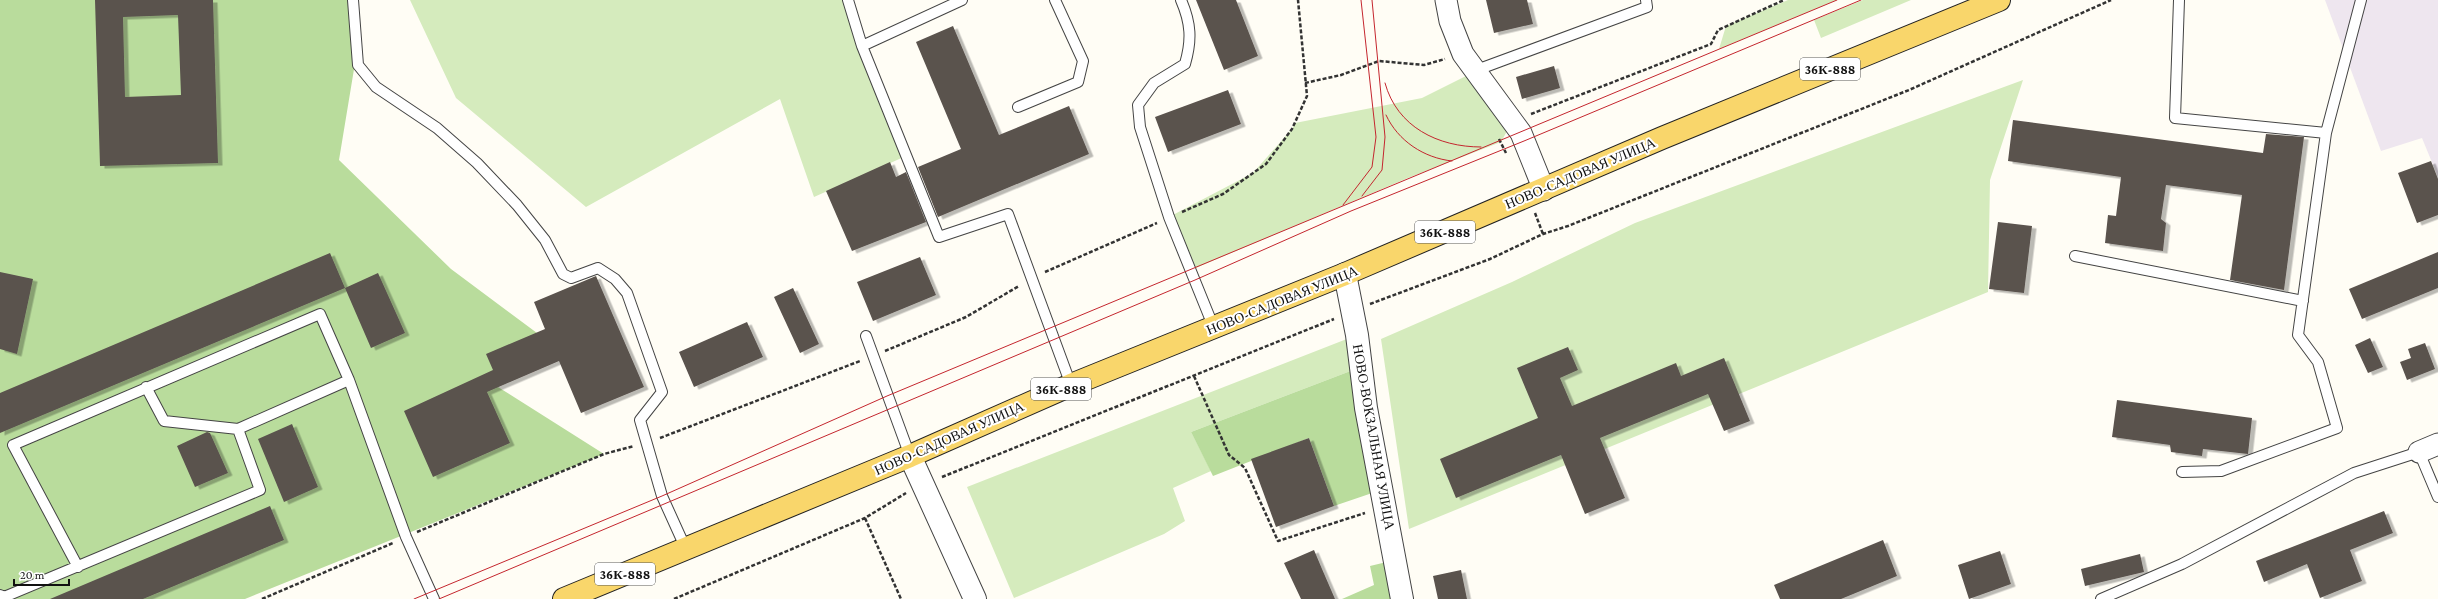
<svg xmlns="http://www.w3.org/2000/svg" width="2438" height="599" font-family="'Crimson Pro',serif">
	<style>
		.industrial { fill: #eee6ef }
		.green { fill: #d5ebbd }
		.forest { fill: #b9dc9c }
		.building { fill: #5a524d; fill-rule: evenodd; filter: url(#shadow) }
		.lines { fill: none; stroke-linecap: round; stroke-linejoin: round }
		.service-casing { stroke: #444; stroke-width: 12 }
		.minor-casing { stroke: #444; stroke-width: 23 }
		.tertiary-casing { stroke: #444; stroke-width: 24 }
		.primary-casing { stroke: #222; stroke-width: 24 }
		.path { stroke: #333; stroke-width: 2.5; stroke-dasharray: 4 2; stroke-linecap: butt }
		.service { stroke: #fff; stroke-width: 10 }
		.minor { stroke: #fff; stroke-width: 21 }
		.tertiary { stroke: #fff; stroke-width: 22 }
		.primary { stroke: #f9d66b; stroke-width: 22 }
		.tram { stroke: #c4262e; stroke-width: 1 }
		.labels { text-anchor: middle; stroke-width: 4; stroke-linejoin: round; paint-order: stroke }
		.shield { fill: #fff; stroke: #585858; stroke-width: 1 }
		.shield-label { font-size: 13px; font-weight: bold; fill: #111 }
		.street-label { font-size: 14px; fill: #111; stroke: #fff }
	</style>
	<defs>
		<filter id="shadow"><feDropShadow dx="4.5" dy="2.5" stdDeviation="0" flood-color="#0004"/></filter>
	</defs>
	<rect width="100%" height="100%" fill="#fffdf5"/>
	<path class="industrial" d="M2325,0h113v177l-16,-39 -41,13z"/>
	<path class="green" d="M410,0h441l55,156 -92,41 -34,-98 -194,108 -130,-109z
		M1788,0h49l-118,49 7,-23z
		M1863,0h48l-90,38 -7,-18z
		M1474,72l38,50 -11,20 -93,36 -217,92 -22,-53 84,-44 39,-44 3,-6 127,-25z
		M2023,80l-33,100 -2,112 -579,237 -28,-190 131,-57 123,-59z
		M1357,335l4,32 -170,65 20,39 -38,17 12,33 -21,13 -150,64 -47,-111z"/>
	<path class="forest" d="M0,0h353l4,51 -18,109 112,109 86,64 -39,54 106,67 -359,145h-245z
		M1361,367l20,123 -47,16 -25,-68 -96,38 -22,-44z
		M1395,560l7,39h-60l32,-14 -4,-19z"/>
	<path class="building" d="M95,0h118l5,163 -118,3zM178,15l3,80 -56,2 -2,-80z
		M1196,0h40l22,56 -34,14z
		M1486,0h41l6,24 -39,9z
		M953,26l46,109 70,-29 20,48 -151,63 -20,-50 43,-18 -45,-107z
		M1554,66l6,22 -38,11 -6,-22z
		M1228,90l13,34 -73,28 -13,-35z
		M2013,120l250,33 3,-19 38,3 -20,153 -54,-10 12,-85 -76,-10 -5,34 5,4 -3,28 -58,-8 3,-28 8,1 5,-39 -113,-16z
		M2431,161l7,18v36l-21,8 -19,-50z
		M890,162l6,15 10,-5 20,50 -74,29 -26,-60z
		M1998,222l34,4 -8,67 -35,-4z
		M2438,252v36l-76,31 -13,-30z
		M330,253l15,35 -345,145v-40z
		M920,257l16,38 -63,26 -16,-39z
		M0,272l33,7 -16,75 -17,-5z
		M378,273l27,60 -34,15 -26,-60z
		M596,276l48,111 -63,26 -22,-52 -72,31 23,51 -77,34 -29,-66 89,-41 -7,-16 59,-25 -11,-27z
		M793,288l26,56 -19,9 -26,-56z
		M747,322l16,35 -69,30 -15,-35z
		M2370,338l13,29 -15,6 -13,-28z
		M2425,343l10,26 -28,11 -7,-18 11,-4 -3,-9z
		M1568,347l10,23 -18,8 12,28 104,-43 5,13 43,-18 26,63 -26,10 -16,-37 -108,44 25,60 -40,16 -24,-59 -105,43 -16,-39 98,-41 -21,-50z
		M2117,400l135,18 -4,36 -45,-5 -1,7 -31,-4 -1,-7 -58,-8z
		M292,424l26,63 -34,15 -26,-63z
		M207,432l3,1 18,40 -33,14 -18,-41z
		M1309,438l25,68 -58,21 -25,-68z
		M270,506l14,34 -141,59h-93z
		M2384,511l9,22 -43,17 12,31 -42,17 -13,-34 -43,18 -8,-21z
		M1883,540l14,36 -56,23h-61l-6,-14z
		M1314,550l8,19 13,30h-34l-17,-36z
		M2000,551l11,33 -42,15 -11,-34z
		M2140,554l4,18 -59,14 -4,-17z
		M1461,570l6,29h-29l-5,-23z"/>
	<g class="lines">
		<g class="service-casing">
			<path id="service" d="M353,0l5,65 18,22 61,41 40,35 40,42 28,35 18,34 8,4 27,-10 17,11 12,14 35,99 -22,28 22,76 24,53
				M848,0l14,46 77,191 69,-23 63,171
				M1181,0c10,23 11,40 4,64l-31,19 -16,22 2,22 29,90 45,111
				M2179,0l-4,118 151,15
				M862,46l100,-46
				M1474,71l173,-64 -1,-7
				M1018,107l60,-25 5,-21 -28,-61
				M2075,256l228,45
				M866,336l44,120
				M146,387l18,34 74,8
				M2182,472l39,-1 116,-43 -19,-66 -20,-27 28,-202 35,-133
				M78,567l-65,-122 307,-131 29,66
				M0,595l4,2 256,-107 -22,-61 111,-49 57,157 28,62
				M2101,599l81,-35 172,-91 65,-21 19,45"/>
		</g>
		<g class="minor-casing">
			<path id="minor" d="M1446,0l4,21 13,33 58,79 23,57
				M2419,452l19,-8"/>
		</g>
		<g class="tertiary-casing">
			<path id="tertiary" d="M1345,274l12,61 9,73 36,191
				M910,456l65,143"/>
		</g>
		<g class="primary-casing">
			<path id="primary" d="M564,599l346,-143 161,-71 274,-111 317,-136 337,-138"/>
		</g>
		<path class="path" d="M1305,83l36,-8 38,-14 45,4 21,-6
			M1531,114l180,-70 7,-14 66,-30
			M1499,139l7,14
			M1182,212l41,-18 43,-30 26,-35 15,-33 -9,-96
			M1535,213l8,21
			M1045,272l112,-49
			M1370,304l120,-45 53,-25 25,-8 341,-136 202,-90
			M885,351l81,-34 53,-31
			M1194,376l35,79 16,13 33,73 87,-28
			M660,438l200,-77
			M942,477l392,-158
			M865,518l36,81
			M417,532l187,-78 30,-8
			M262,599l131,-56
			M674,599l191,-81 41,-25"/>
		<use href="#service" class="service"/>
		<use href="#minor" class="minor"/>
		<use href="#tertiary" class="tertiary"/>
		<use href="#primary" class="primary"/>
		<path class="tram" d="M1385,83c12,44 53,64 96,64
			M1386,115c12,26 38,43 66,46
			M1362,196l20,-26 3,-33 -13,-137
			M1343,205l29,-38 4,-30 -15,-137
			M414,599l248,-103 225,-100 950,-396
			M439,599l756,-319 156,-69 173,-70 337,-141"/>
	</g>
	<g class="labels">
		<g class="shield">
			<rect x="1800" y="58" width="60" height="22" rx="3"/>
			<rect x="1415" y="221" width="60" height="22" rx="3"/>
			<rect x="1031" y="378" width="60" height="22" rx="3"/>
			<rect x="595" y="563" width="60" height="22" rx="3"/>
		</g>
		<g class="shield-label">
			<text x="1830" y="74">36К-888</text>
			<text x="1445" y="237">36К-888</text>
			<text x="1061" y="394">36К-888</text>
			<text x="625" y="579">36К-888</text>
		</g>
		<g class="street-label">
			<text transform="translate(1580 173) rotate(-23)" y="5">НОВО-САДОВАЯ УЛИЦА</text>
			<text transform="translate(1282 300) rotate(-22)" y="5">НОВО-САДОВАЯ УЛИЦА</text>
			<text transform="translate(1374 437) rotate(80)" y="5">НОВО-ВОКЗАЛЬНАЯ УЛИЦА</text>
			<text transform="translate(949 438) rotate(-24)" y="5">НОВО-САДОВАЯ УЛИЦА</text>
		</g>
	</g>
	<path d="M14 579v6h55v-6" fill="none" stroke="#111111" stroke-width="2"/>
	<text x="20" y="579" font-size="12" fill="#111111" stroke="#ffffff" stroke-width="3" paint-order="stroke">20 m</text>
</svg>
